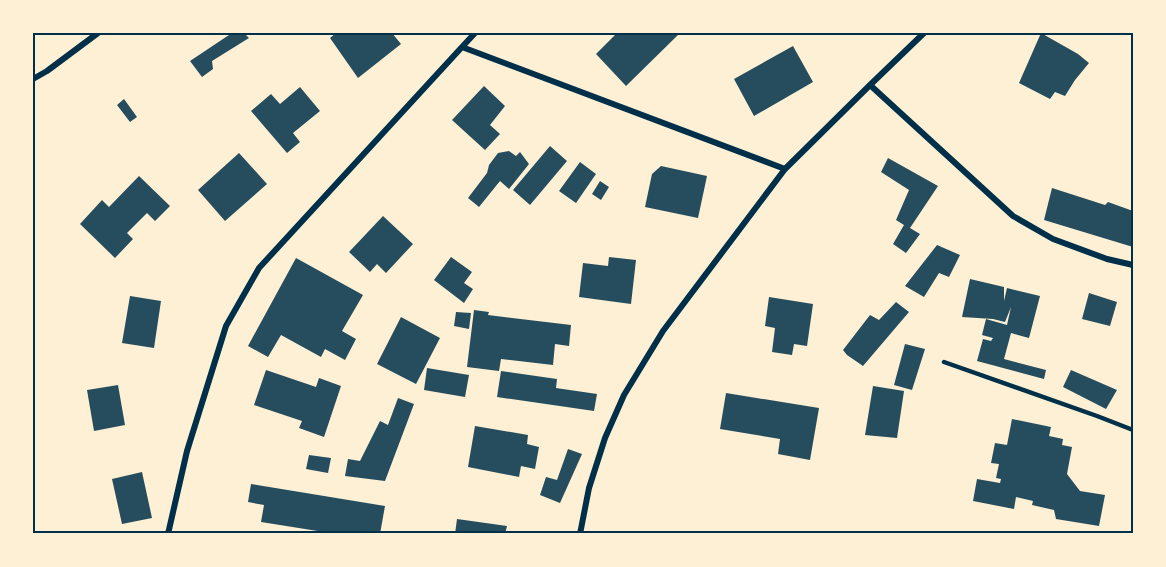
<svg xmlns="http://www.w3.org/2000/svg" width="1166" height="567" font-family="Georgia,serif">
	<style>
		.building { fill: #264d5e }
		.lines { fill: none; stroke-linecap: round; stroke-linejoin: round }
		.service { stroke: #003049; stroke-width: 4.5 }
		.minor { stroke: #003049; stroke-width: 6 }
		.neatline { fill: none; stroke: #003049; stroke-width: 2 }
	</style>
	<rect width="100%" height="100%" fill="#fdf0d5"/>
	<path class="building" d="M232,33h12l5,5 -37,23 1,8 -11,8 -12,-16z
		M336,33h56l9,11 -43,34 -28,-40z
		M617,33h63l-54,53 -30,-32z
		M1041,33l37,21 11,9 -14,17 -10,16 -10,-4 -5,7 -31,-16z
		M793,46l20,36 -59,34 -20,-37z
		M484,86l21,20 -15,19 10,9 -15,16 -33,-30z
		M300,87l20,24 -27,22 7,9 -13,11 -36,-42 20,-17 9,10z
		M124,99l13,18 -7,5 -13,-17z
		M550,146l17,15 -37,44 -17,-15z
		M509,151l7,5 4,-4 9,12 -20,25 -9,-8 -21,26 -11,-9 19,-25 2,-8 9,-12z
		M239,153l28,31 -42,37 -27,-31z
		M888,158l50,28 -28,42 10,6 -14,19 -13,-9 11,-19 -8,-5 13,-30 -28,-18z
		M580,162l16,12 -20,29 -17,-12z
		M661,166l46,10 -9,42 -53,-11 7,-33z
		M139,176l31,30 -15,15 -8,-8 -20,20 6,6 -18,19 -35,-34 22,-24 7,7z
		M600,181l9,6 -8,13 -9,-6z
		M1052,188l53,17 3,-3 25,9v36l-89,-27z
		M383,216l30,28 -27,29 -9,-9 -7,8 -21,-20z
		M937,245l23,10 -11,22 -10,-4 -15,24 -19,-11z
		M451,257l21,15 -8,11 9,6 -9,14 -30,-23z
		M609,257l27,3 -5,44 -52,-7 4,-34 25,3z
		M296,258l67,37 -21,36 14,8 -11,21 -20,-11 -4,8 -40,-22 -13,22 -20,-11z
		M970,279l34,8v14l3,-13 33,8 -11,42 -18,-5 -7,26 42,11 -2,9 -67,-18 6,-22 8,2 2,-3 -11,-3 4,-16 21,6 4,-18 -6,15 -12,-3 -31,-2z
		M1089,293l28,9 -7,24 -28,-7z
		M130,296l31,5 -7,47 -32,-5z
		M769,297l44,7 -6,42 -13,-2 -2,11 -20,-3 3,-24 -10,-2z
		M896,302l13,10 -46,54 -16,-11 -4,-5 27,-35 9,5z
		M474,310l15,2 -1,3 83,10 -2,21 -14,-2 -2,21 -52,-6 -2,12 -32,-4z
		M456,312l15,1 -2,16 -15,-3z
		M401,317l39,21 -24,46 -39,-20z
		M905,344l20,5 -13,41 -18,-5z
		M427,368l42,7 -4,22 -41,-7z
		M266,370l50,17 3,-9 22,8 -17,51 -25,-9 3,-7 -48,-16z
		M1071,370l46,20 -11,19 -43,-22z
		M501,371l56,8 -1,9 41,6 -3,17 -97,-14z
		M118,385l7,40 -31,6 -7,-41z
		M873,386l31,5 -7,47 -32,-3z
		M726,393l93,15 -9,52 -32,-6 2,-15 -60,-10z
		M398,398l16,6 -29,77 -40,-5 3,-17 12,2 20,-40 8,4z
		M1012,419l39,8 -2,9 14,3 -1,6 10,2 -5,27 13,17 25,4 -6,31 -43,-7 -2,-9 -22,-5 1,-4 -17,-4 -2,12 -41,-8 4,-22 23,4 1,-4 -5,-1 3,-14 -8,-1 4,-20 12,2z
		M475,426l53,9 -1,9 12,3 -4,22 -14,-3 -2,11 -51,-10z
		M568,449l14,5 -22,49 -20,-8 6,-18 11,3z
		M309,455l22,3 -3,15 -22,-4z
		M142,472l10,46 -30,6 -10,-45z
		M251,484l134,22 -5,28h-56v-2l-63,-10 3,-17 -16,-3z
		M457,519l50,7 -2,8h-50z"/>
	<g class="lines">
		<path class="service" d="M944,362l153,54 36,14"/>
		<path class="minor" d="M475,33l-13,14 323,122
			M33,79l14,-8 51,-38
			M870,85l143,131 40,23 54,20 26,6
			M168,534l19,-83 39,-125 33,-58 203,-221
			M580,534l9,-46 16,-50 19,-43 39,-64 122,-162 85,-84 54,-52"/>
	</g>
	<rect width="1166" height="567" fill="none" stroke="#fdf0d5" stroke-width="69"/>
	<rect x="34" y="34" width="1098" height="498" class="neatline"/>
</svg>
